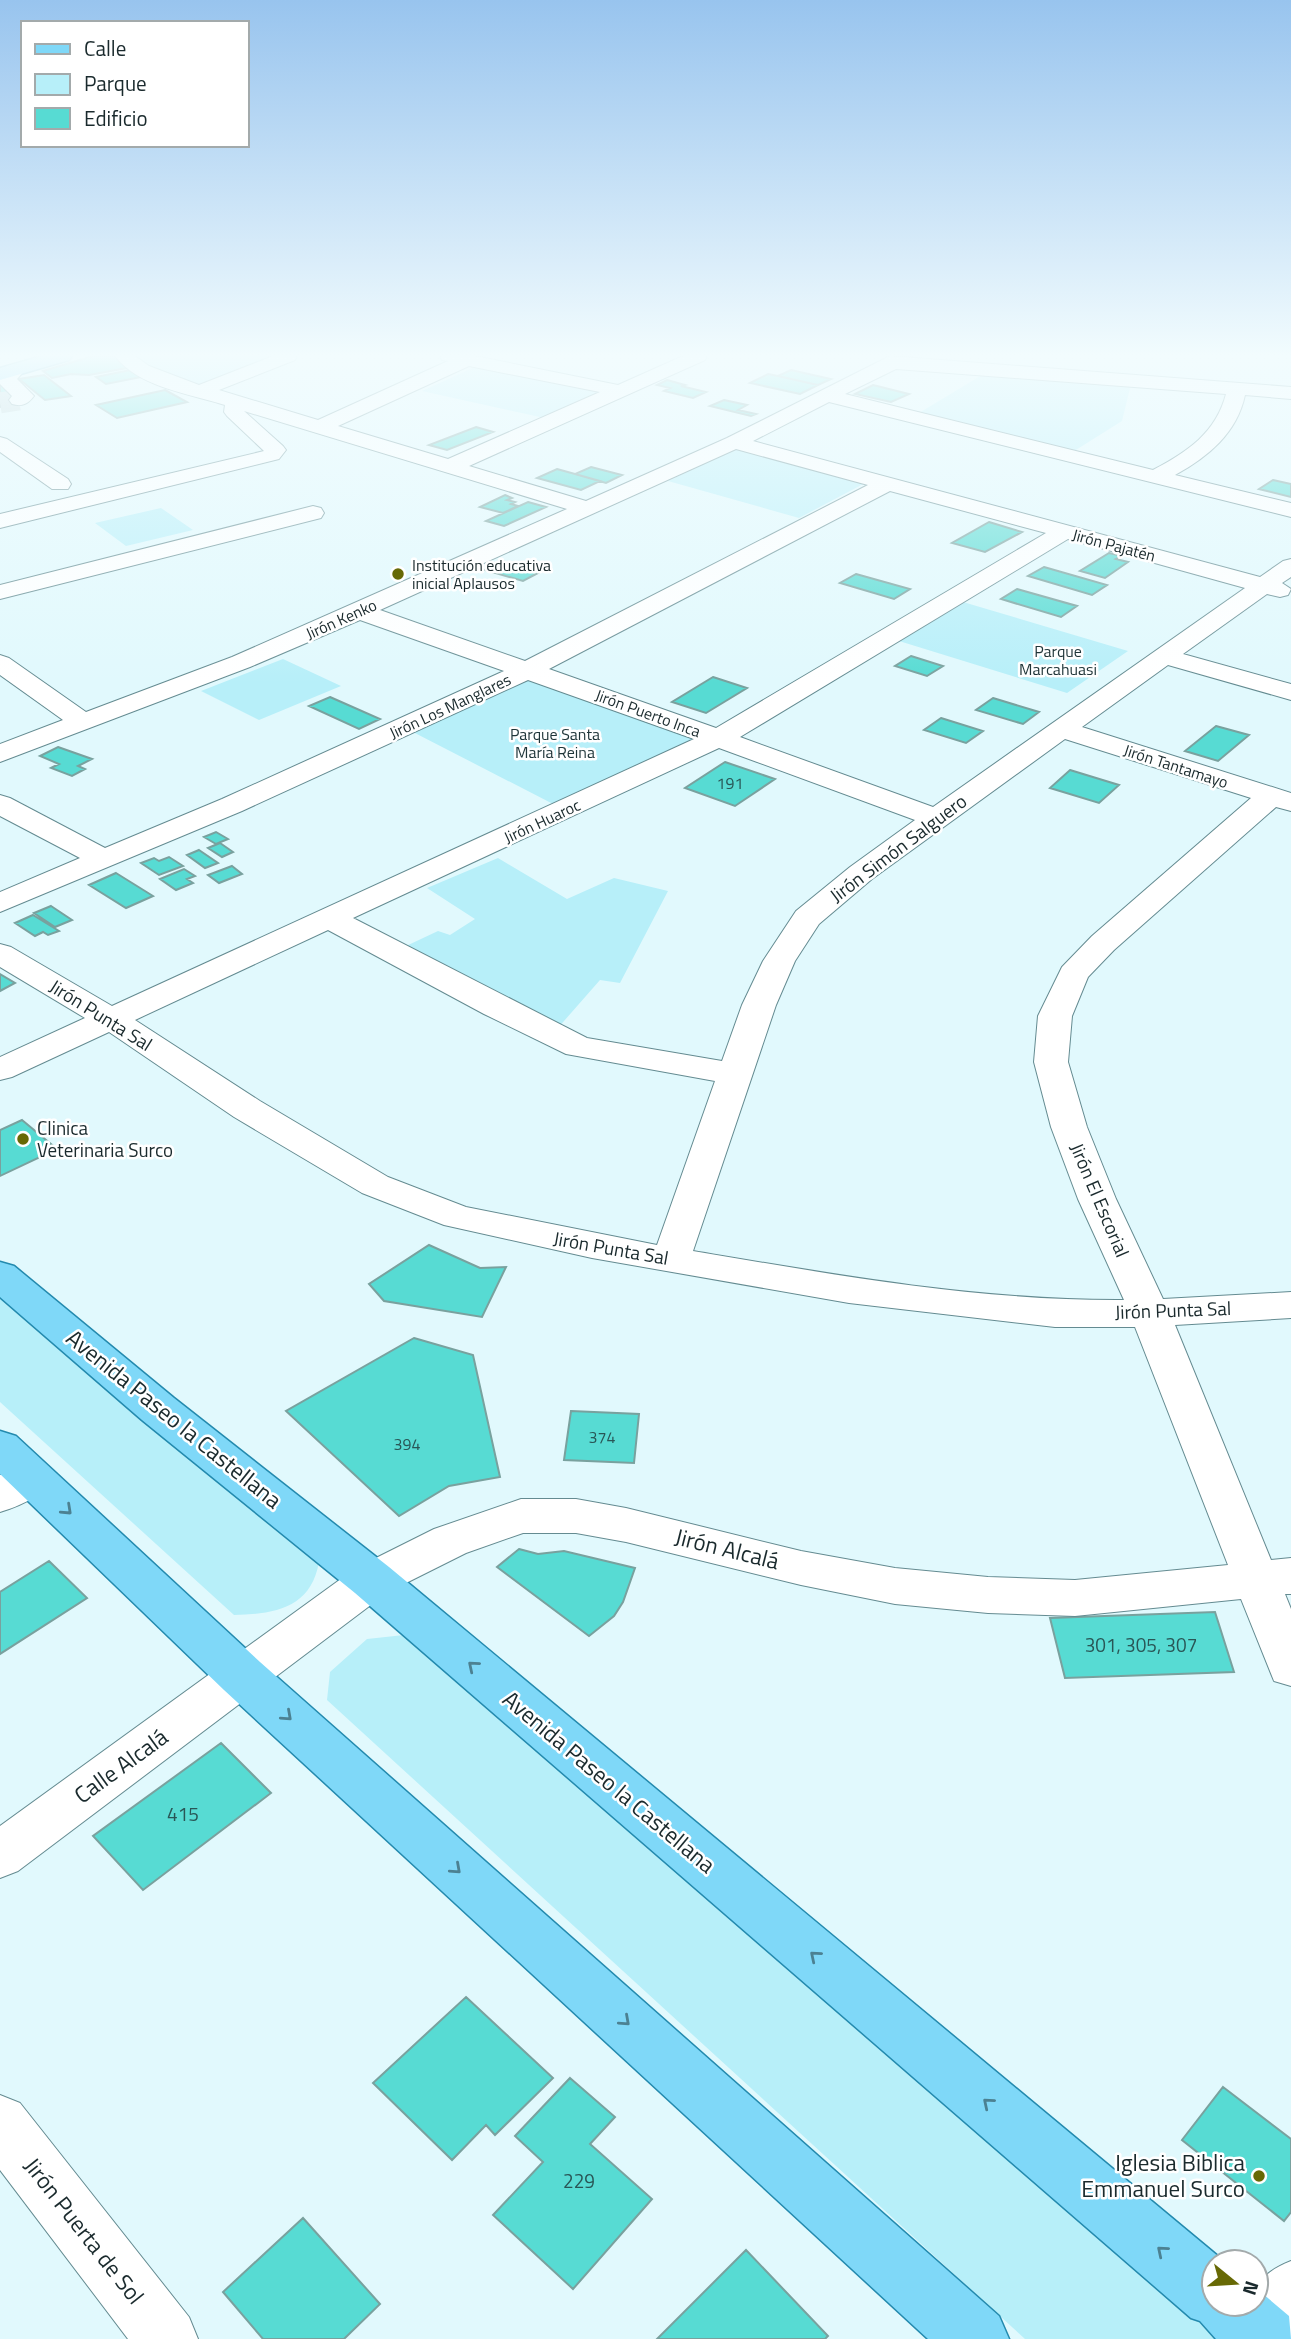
<svg xmlns="http://www.w3.org/2000/svg" width="1291" height="2339" font-family="'Titillium Web',sans-serif">
	<style>
		.green { fill: #b7eff9 }
		.building { fill: #57dbd3; stroke: #79a19e; stroke-width: 2 }
		.lines { fill: none; stroke-linecap: round; stroke-linejoin: round }
		.minor-tunnel { stroke: #b9d0d3; stroke-width: 21; stroke-dasharray: 21 10; stroke-linecap: butt }
		.minor-casing { stroke: #648b91; stroke-width: 2 }
		.major-casing { stroke: #248aae; stroke-width: 3 }
		.minor { fill: #fff; fill-rule: evenodd }
		.major { fill: #7fd8f8; fill-rule: evenodd }
		.oneway { stroke: #4c8192 }
		.poi-dot { fill: #676905; stroke: #fff; stroke-width: 2.5 }
		.labels { text-anchor: middle; stroke-width: 5; stroke-linejoin: round; paint-order: stroke }
		.far-street-label { font-size: 16px; fill: #1a2a2d; stroke: #fff }
		.far-poi-label { font-size: 16px; fill: #1a2a2d; stroke: #fff; text-anchor: start }
		.far-park-label { font-size: 16px; fill: #1f3539; stroke: #fff }
		.number-label { font-size: 16px; fill: #295656 }
		.street-label { font-size: 19px; fill: #1a2a2d; stroke: #fff }
		.poi-label { font-size: 19px; fill: #1a2a2d; stroke: #fff; text-anchor: start }
		.near-number-label { font-size: 19px; fill: #295656 }
		.near-street-label { font-size: 23px; fill: #1a2a2d; stroke: #fff }
		.near-poi-label { font-size: 23px; fill: #1a2a2d; stroke: #fff; text-anchor: end }
	</style>
	<rect width="100%" height="100%" fill="#e1f9fd"/>
	<path class="green" d="M133,356h141l-74,30 -35,-12z
		M477,366l125,27 -53,26 -127,-28z
		M987,372l144,12 -9,37 -51,32 -157,-37z
		M738,448l129,34 -68,36 -131,-37z
		M161,508l32,22 -67,16 -31,-23z
		M963,602l165,49 -61,42 -168,-52z
		M283,659l58,27 -82,34 -58,-29z
		M529,674l169,63 -143,68 -144,-74z
		M498,858l69,41 47,-21 54,13 -48,92 -20,-3 -43,49 -153,-82 34,-16 12,4 25,-16 -48,-31z
		M0,1292l319,270c-8,46 -44,52 -85,53l-234,-213z
		M404,1635l824,704h-203l-698,-639 3,-28 37,-33z"/>
	<path class="building" d="M93,356h28l11,11 -43,8 -18,-1 -19,4 -9,-7z
		M130,370l11,7 -35,7 -10,-7z
		M791,370l40,9 -13,6 -40,-9z
		M768,374l10,2 40,9 -18,9 -50,-11z
		M44,375l27,21 -26,4 -26,-21z
		M667,380l18,5 -4,1 25,6 -13,6 -29,-7 6,-3 -13,-3z
		M4,384l18,19 -22,4v-22z
		M873,385l36,9 -18,8 -36,-8z
		M165,390l22,12 -70,16 -21,-13z
		M724,400l23,5 -9,5 18,4 -5,2 -41,-10z
		M476,427l17,5 -46,18 -18,-5z
		M591,467l31,8 -16,8 -31,-9z
		M557,469l18,5 25,7 -19,9 -44,-12z
		M1273,480l18,4v13l-32,-8z
		M505,495l7,3 -5,2 8,2 -4,2 7,2 -15,7 -23,-6z
		M528,502l18,5 -42,19 -18,-5z
		M989,522l33,10 -37,20 -33,-9z
		M1109,553l13,3 -6,3 12,3 -23,16 -25,-7z
		M502,561l38,11 -17,9 -38,-11z
		M1044,567l63,18 -15,10 -64,-19z
		M856,574l54,15 -16,10 -54,-16z
		M1017,589l60,17 -16,11 -60,-18z
		M911,656l32,10 -16,10 -32,-10z
		M713,677l34,11 -41,25 -34,-11z
		M330,697l50,22 -21,10 -50,-23z
		M993,698l46,14 -16,12 -47,-14z
		M941,718l42,13 -17,12 -42,-13z
		M1216,726l33,9 -31,26 -33,-10z
		M58,747l34,12 -14,7 7,3 -13,7 -21,-8 8,-4 -19,-8z
		M725,762l50,17 -40,27 -50,-18z
		M1070,770l49,15 -20,18 -49,-15z
		M216,832l12,7 -12,5 -12,-7z
		M220,843l13,9 -11,5 -14,-9z
		M199,850l19,13 -13,5 -18,-13z
		M169,857l14,9 -24,9 -18,-12 13,-5 5,3z
		M232,866l10,8 -23,9 -11,-8z
		M184,869l11,7 -8,3 6,4 -17,7 -16,-11z
		M116,873l37,23 -27,12 -37,-23z
		M51,906l21,14 -17,7 -21,-14z
		M33,915l26,16 -11,4 -5,-3 -8,4 -20,-13z
		M0,974l15,9 -15,8z
		M22,1120l35,29 -57,27v-46z
		M429,1245l51,23 26,-1 -24,50 -98,-16 -15,-17z
		M414,1338l59,17 27,122 -51,9 -50,30 -113,-105z
		M571,1411l68,3 -5,49 -70,-3z
		M519,1549l19,5 26,-3 71,17 -12,34 -9,14 -25,20 -92,-69z
		M49,1561l38,37 -87,56v-62z
		M1215,1612l19,60 -169,6 -15,-60z
		M221,1743l50,50 -128,97 -50,-54z
		M466,1997l87,81 -58,57 -9,-10 -34,35 -79,-77z
		M570,2078l45,39 -25,27 62,55 -79,90 -80,-74 50,-53 -28,-26z
		M1223,2087l68,52v73l-7,9 -102,-81z
		M303,2218l77,86 -36,35h-81l-40,-47z
		M746,2250l82,86 -3,3h-168z"/>
	<g class="lines">
		<path class="minor-tunnel" d="M0,403l19,-3"/>
		<g class="minor-casing">
			<path id="minor" d="M115,356h20l14,10 50,19 74,-29h24l-2,4 -76,30 99,30 130,-59 -6,-1 -2,-4h35l143,29 65,-29h24l-2,4 -236,106 117,35 141,-63 163,-82 401,31v12l-46,-4c-8,38 -37,62 -70,80l116,28v14l-462,-115 -76,39 507,136 23,-16 8,-2v18l-9,6 9,6 -3,6 -8,2 -13,-3 -84,60 108,30v16l-123,-35 -86,62 209,66v18l-15,-4 -162,143 -26,27 -16,39 -4,46 19,65 29,72 47,100 128,-7v26l-116,7 96,235 20,-2v36h-6l6,15v77l-17,-5 -33,-82 -166,17 -87,-3 -93,-9 -94,-19 -175,-43 -50,-9h-53l-57,20 -78,39 -370,279 -18,7v-52l356,-258 78,-39 87,-30h55l50,9 175,43 94,17 93,9 87,3 153,-15 -93,-238h-80l-206,-24 -257,-45 -148,-33 -82,-32 -128,-76 -125,-85 -97,45 -12,3v-23l85,-39 -85,-51v-23l11,3 101,59 582,-267 -166,-59 -286,131 -242,101v-20l80,-34 -80,-42v-21l10,3 95,50 117,-49 282,-128 -144,-51 -110,47 -250,95v-18l63,-24 -63,-45v-20l9,3 77,54 146,-55 335,-148 -323,-98 39,35 3,4 -7,9 -279,69v-14l264,-63 -37,-35 -3,-4 1,-7c-35,-11 -87,-18 -110,-49zM469,366l131,26 -152,67 -110,-33zM896,369l330,25c-10,39 -39,58 -73,76l-308,-76zM736,449l132,36 -343,176 -145,-51zM890,491l156,42 -330,195 -167,-59zM1068,539l177,49 -312,219 -193,-70zM1065,739l186,59 -159,138 -30,31 -24,49 -4,46 17,65 27,72 46,101c-145,1 -288,-25 -431,-49l83,-246 19,-44 24,-37 53,-45zM719,748l196,72 -65,47 -54,44 -33,50 -21,44 -20,56 -135,-23 -234,-120zM328,930l156,84 82,40 149,27 -58,164 -191,-38 -78,-30 -128,-76 -125,-81z
				M15,364l10,6 -8,9 17,17c-6,8 -12,11 -22,8l-3,-4 3,-4 -12,-12v-10l8,-8z
				M0,437l7,2 61,40 3,5 -3,5h-16l-52,-37z
				M313,506l8,2 3,5 -3,5 -321,81v-14z
				M32,1461l15,5 7,11c-11,19 -34,29 -54,35v-37z
				M0,2095l20,8 169,214 9,22h-70l-128,-169z
				M1291,2261v78h-60l-2,-5 15,-30h12c0,-25 13,-34 35,-43z"/>
		</g>
		<g class="major-casing">
			<path id="major" d="M42,356h30l-3,4 -69,20v-12z
				M0,1262l14,4 160,132 215,169 836,695h-11v42h42v-16l33,28 2,23h-75l-16,-18 -9,-3 -836,-725 -213,-173 -142,-123z
				M0,1431l16,5 244,226 739,654 10,23h-81l-704,-649 -224,-216z"/>
		</g>
		<use href="#minor" class="minor"/>
		<use href="#major" class="major"/>
	</g>
	<defs><path id="oneway-chevron" d="M-2-3.5L2.5 0L-2 3.5" fill="none" stroke-width="1.6" stroke-linecap="round" stroke-linejoin="round" transform="scale(1.75)"/></defs>
	<g class="oneway">
		<use href="#oneway-chevron" transform="translate(67 1510) rotate(43)"/>
		<use href="#oneway-chevron" transform="translate(473 1666) rotate(-140)"/>
		<use href="#oneway-chevron" transform="translate(287 1716) rotate(42)"/>
		<use href="#oneway-chevron" transform="translate(456 1869) rotate(42)"/>
		<use href="#oneway-chevron" transform="translate(815 1956) rotate(-140)"/>
		<use href="#oneway-chevron" transform="translate(625 2021) rotate(42)"/>
		<use href="#oneway-chevron" transform="translate(988 2103) rotate(-140)"/>
		<use href="#oneway-chevron" transform="translate(1162 2251) rotate(-140)"/>
	</g>
	<linearGradient id="sky" x2="0" y2="1"><stop stop-color="#98c4ee"/><stop offset="0.52" stop-color="#f2fcfe"/><stop offset="1" stop-color="#f2fcfe" stop-opacity="0"/></linearGradient>
	<rect width="1291" height="683" fill="url(#sky)"/>
	<g class="poi-dot">
		<circle cx="398" cy="574" r="7"/>
		<circle cx="23" cy="1139" r="7"/>
		<circle cx="1259" cy="2176" r="7"/>
	</g>
	<g class="labels">
		<g class="far-street-label">
			<text transform="translate(1114 545) rotate(15)" y="6">Jirón Pajatén</text>
			<text transform="translate(341 619) rotate(-24)" y="6">Jirón Kenko</text>
			<text transform="translate(450 706) rotate(-25)" y="6">Jirón Los Manglares</text>
			<text transform="translate(648 713) rotate(20)" y="6">Jirón Puerto Inca</text>
			<text transform="translate(1176 766) rotate(18)" y="6">Jirón Tantamayo</text>
			<text transform="translate(542 821) rotate(-25)" y="6">Jirón Huaroc</text>
		</g>
		<g class="far-poi-label">
			<text x="412" y="571">Institución educativa<tspan x="412" dy="18">inicial Aplausos</tspan></text>
		</g>
		<g class="far-park-label">
			<text x="1058" y="657">Parque<tspan x="1058" dy="18">Marcahuasi</tspan></text>
			<text x="555" y="740">Parque Santa<tspan x="555" dy="18">María Reina</tspan></text>
		</g>
		<g class="number-label">
			<text x="730" y="789">191</text>
			<text x="602" y="1443">374</text>
			<text x="407" y="1450">394</text>
		</g>
		<g class="street-label">
			<text transform="translate(898 848) rotate(-37)" y="7">Jirón Simón Salguero</text>
			<text transform="translate(101 1015) rotate(32)" y="7">Jirón Punta Sal</text>
			<text transform="translate(1100 1200) rotate(67)" y="7">Jirón El Escorial</text>
			<text transform="translate(611 1248) rotate(10)" y="7">Jirón Punta Sal</text>
			<text transform="translate(1173 1310) rotate(-2)" y="7">Jirón Punta Sal</text>
		</g>
		<g class="poi-label">
			<text x="37" y="1135">Clinica<tspan x="37" dy="22">Veterinaria Surco</tspan></text>
		</g>
		<g class="near-number-label">
			<text x="1141" y="1652">301, 305, 307</text>
			<text x="183" y="1821">415</text>
			<text x="579" y="2188">229</text>
		</g>
		<g class="near-street-label">
			<text transform="translate(174 1419) rotate(39)" y="8">Avenida Paseo la Castellana</text>
			<text transform="translate(727 1549) rotate(14)" y="8">Jirón Alcalá</text>
			<text transform="translate(121 1766) rotate(-36)" y="8">Calle Alcalá</text>
			<text transform="translate(609 1782) rotate(40)" y="8">Avenida Paseo la Castellana</text>
			<text transform="translate(84 2231) rotate(52)" y="8">Jirón Puerta de Sol</text>
		</g>
		<g class="near-poi-label">
			<text x="1245" y="2171">Iglesia Biblica<tspan x="1245" dy="26">Emmanuel Surco</tspan></text>
		</g>
	</g>
	<rect x="21" y="21" width="228" height="126" fill="#ffffff" stroke="#a3aaab" stroke-width="2"/>
	<rect x="35" y="44" width="35" height="10" fill="#7fd8f8" stroke="#a3aaab" stroke-width="2"/>
	<text x="84" y="56" font-size="21" fill="#1a2a2d">Calle</text>
	<rect x="35" y="74" width="35" height="21" fill="#b7eff9" stroke="#a3aaab" stroke-width="2"/>
	<text x="84" y="91" font-size="21" fill="#1a2a2d">Parque</text>
	<rect x="35" y="108" width="35" height="21" fill="#57dbd3" stroke="#a3aaab" stroke-width="2"/>
	<text x="84" y="126" font-size="21" fill="#1a2a2d">Edificio</text>
	<g transform="translate(1235 2283) rotate(108)"><circle r="33" fill="#ffffff" stroke="#a3aaab" stroke-width="2"/>
	<path d="M0-5L12 26L0 18L-12 26Z" fill="#676905"/>
	<text y="-10" font-size="19" font-weight="bold" text-anchor="middle" fill="#1a2a2d">N</text>
	</g>
</svg>
